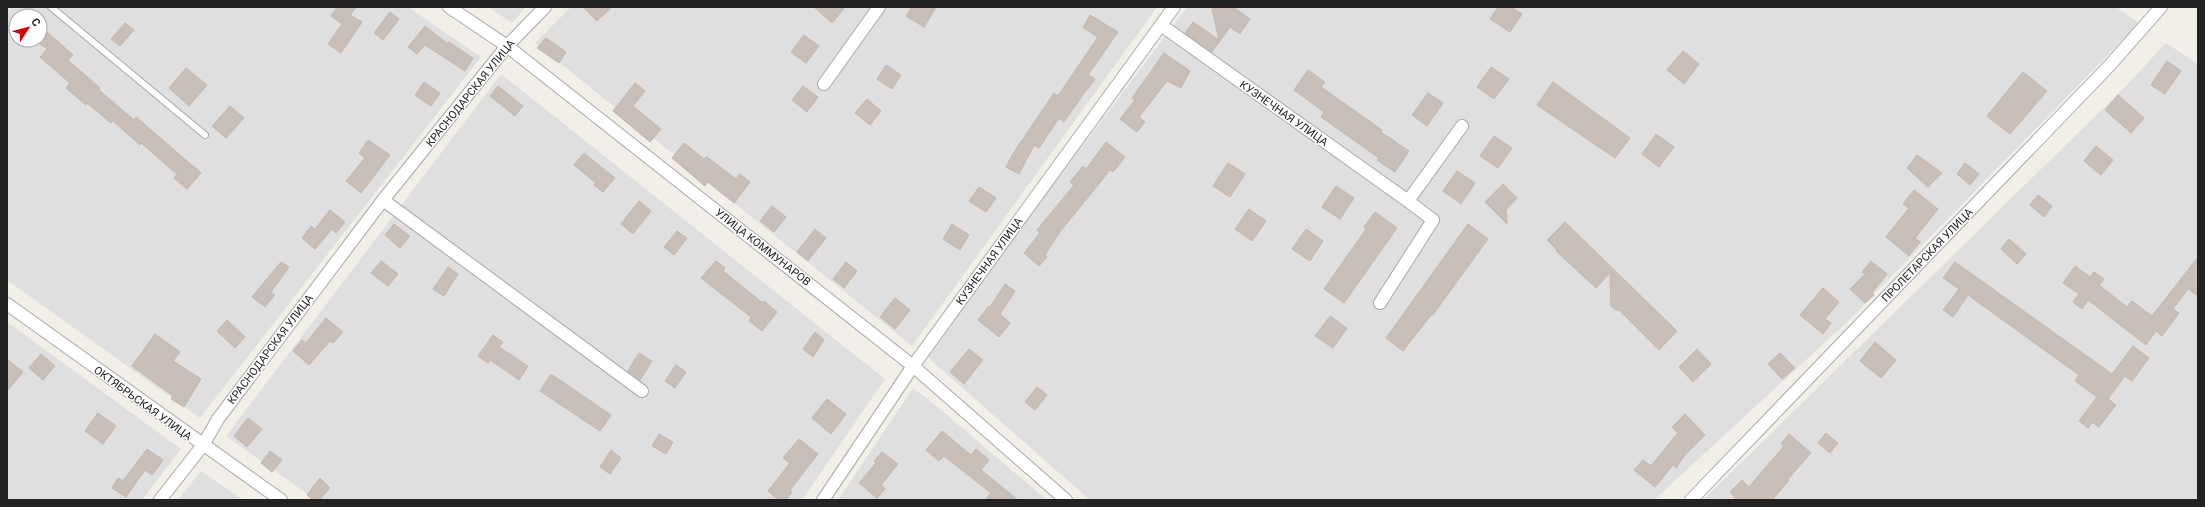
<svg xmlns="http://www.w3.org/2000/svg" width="2205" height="507" font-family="Roboto,sans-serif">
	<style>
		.residential { fill: #e0dfdf; fill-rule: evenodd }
		.building { fill: #c7bfb8; stroke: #c4b6ab }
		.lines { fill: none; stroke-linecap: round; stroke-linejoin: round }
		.lane-casing { stroke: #a9a9a9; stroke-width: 8 }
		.street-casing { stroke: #a9a9a9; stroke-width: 14 }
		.lane { stroke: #fff; stroke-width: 6 }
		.street { stroke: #fff; stroke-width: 12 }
		.labels { text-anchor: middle; stroke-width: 3; stroke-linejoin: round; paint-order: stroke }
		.street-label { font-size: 11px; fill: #222; stroke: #fff }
	</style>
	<rect width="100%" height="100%" fill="#f2efe9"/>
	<path class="residential" d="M7,7h401l73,50 -281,361 -193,-138zM16,16h24v24h-24z
		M488,7h38l-14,16z
		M571,7h586l-245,339 -377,-303z
		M1187,7h929l23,16 -292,299 -193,178h-564l-165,-145z
		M2166,43l32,21v436h-495l423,-414z
		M501,74l384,305 -83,121h-486l-90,-64z
		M7,322l174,127 -39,51h-135z
		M913,388l15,11 119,101h-209z
		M201,471l42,29h-65z"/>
	<path class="building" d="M337,7h19l-6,8 12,7 -21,31 -13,-9 14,-20 -11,-8z
		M583,7h29l-15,14z
		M814,7h31l-13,16z
		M912,7h24l-12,20 -18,-11z
		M1219,7h14l17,12 -10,15 -10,-7 -18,25 -27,-19 8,-11 26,18 -7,-31z
		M1498,7h13l11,7 -12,18 -20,-13z
		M390,12l9,7 -16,21 -9,-7z
		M1090,15l28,17 -30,43 7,4 -7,10h-1l-23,33 -5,-4 -20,30 -5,-3 -15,29 -13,-7 8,-15 40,-59 4,3 40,-59 -15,-9z
		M125,23l9,7 -14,16 -9,-7z
		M40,26l33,29 -5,5 32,28 -1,2 35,30 2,-3 65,56 -14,16 -13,-11 3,-4 -36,-31 -1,2 -27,-24 -2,2 -24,-20 -1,2 -20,-17 4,-5 -30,-26 7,-8 -7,-5z
		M425,26l23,18 1,-2 24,16 -8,13 -40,-26 -8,9 -9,-7z
		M804,35l15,11 -13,17 -15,-11z
		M546,38l20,14 -7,11 -22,-15z
		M1683,51l16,13 -15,20 -17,-14z
		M1164,53l26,18 -9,17 -14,-7 -28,36 6,5 -8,10 -17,-13 15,-19 -3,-2z
		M2167,61l14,10 -16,23 -14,-9z
		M886,65l15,10 -9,14 -15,-10z
		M1491,67l18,12 -15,20 -17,-12z
		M186,68l21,17 -18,21 -20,-18z
		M1308,70l17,12 -4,5 61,43 -1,2 28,19 -14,21 -18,-12 2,-2 -58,-41 3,-5 -30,-22z
		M2023,72l24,19 -37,43 -23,-18z
		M424,82l16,11 -9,13 -16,-11z
		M1553,82l77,56 -15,20 -78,-53z
		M635,83l10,8 -12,15 28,23 -11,13 -37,-31z
		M498,86l25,20 -8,10 -25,-20z
		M803,86l15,11 -11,15 -15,-12z
		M1428,93l15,10 -16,23 -15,-11z
		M2118,95l26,23 -13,15 -26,-23z
		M867,99l14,12 -11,14 -15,-12z
		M230,106l14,12 -18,20 -14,-12z
		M1656,134l18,13 -15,20 -17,-13z
		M1494,136l18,12 -14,20 -18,-12z
		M368,140l22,15 -29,38 -15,-12 19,-23 -6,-5z
		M1106,142l19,15 -12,15 -3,-2 -51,63 -14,22 2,2 -8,9 -15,-13 16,-20 -3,-3 37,-45 -4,-3 13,-16 3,3z
		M684,143l20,16 3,-2 29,22 4,-5 10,8 -16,21 -26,-21 -3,4 -33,-28z
		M2096,146l17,14 -12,15 -17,-14z
		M584,153l31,25 -12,14 -9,-7 2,-2 -22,-18z
		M1917,155l25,18 -14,14 -21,-19z
		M1228,163l17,11 -15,23 -17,-11z
		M1965,163l14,11 -9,11 -13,-11z
		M1457,171l18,12 -14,21 -18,-13z
		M1503,184l14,14 -11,12 1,14 -22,-22z
		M1336,186l18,12 -14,21 -18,-12z
		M979,187l17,11 -10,14 -17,-11z
		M1914,190l24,19 -23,29 5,4 -11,14 -23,-19 23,-29 -6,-4z
		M2038,195l14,11 -8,11 -14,-12z
		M639,201l12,10 -18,23 -12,-10z
		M772,206l14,11 -12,15 -14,-11z
		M1249,209l17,12 -14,20 -17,-12z
		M330,210l15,12 -9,11 -4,-4 -17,20 -13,-11 9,-12 4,3z
		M1375,212l22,16 -53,75 -20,-14 42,-60 -2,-2z
		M1565,222l112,109 -18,19 -40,-40h-3l-5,-4 -1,-33 -14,15 -40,-37 1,-1 -10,-10z
		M394,224l16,12 -10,12 -15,-13z
		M952,224l17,11 -9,15 -17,-11z
		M1468,224l20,15 -56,77 -1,-1 -28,36 -17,-13z
		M815,229l11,9 -18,23 -11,-9z
		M1306,229l17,12 -13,20 -18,-12z
		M677,231l10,7 -13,17 -10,-8z
		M2009,239l17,15 -9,10 -16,-15z
		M2198,257v39l-10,-7 -15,20 6,4 -17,23 -6,-5 -10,14 -58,-45 -6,9 -9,-7 6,-8 -16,-11 12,-17 15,11 4,-5 10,7 -5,6 28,22 5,-6 20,15z
		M381,261l17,13 -10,12 -17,-13z
		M716,261l9,7 -2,3 40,32 1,-2 13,11 -15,19 -13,-10 2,-4 -50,-39z
		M1871,261l16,13 -15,19 2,2 -9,8 -15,-14 15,-15 -3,-2z
		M281,262l8,5 -18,25 4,3 -10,12 -13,-10z
		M846,262l11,9 -13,17 -11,-9z
		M1955,262l157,112 21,-28 16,12 -17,23 -7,-5 -17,23 8,6 -17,22 -7,-5 -4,6 -9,-7 18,-24 -22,-16 4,-6 -111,-80 -15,22 -10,-7 16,-21 -16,-11z
		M448,267l10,7 -14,22 -11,-7z
		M1005,284l10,7 -15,23 10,9 -11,14 -21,-17 11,-14 1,1z
		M1823,288l16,14 -14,17 6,4 -8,11 -23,-19z
		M895,298l15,12 -15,19 -15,-12z
		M1330,316l17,12 -14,20 -18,-12z
		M326,318l17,14 -10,11 -3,-2 -21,24 -16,-14 9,-11 4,3z
		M227,320l18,17 -10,11 -18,-17z
		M815,332l9,8 -11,17 -10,-8z
		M155,334l25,18 -7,9 28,18 -17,28 -13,-8 2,-3 -41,-30z
		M493,335l10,7 -4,5 29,19 -9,14 -29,-20 -2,3 -10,-7z
		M1875,342l21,18 -15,18 -21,-17z
		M969,349l14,11 -19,24 -14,-12z
		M1697,349l14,15 -18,18 -14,-15z
		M639,353l13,8 -12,19 -12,-9z
		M1780,353l15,15 -13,11 -14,-15z
		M41,354l14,12 -12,14 -14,-12z
		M7,359l16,13 -16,19z
		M676,365l10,7 -11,16 -10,-7z
		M551,374l60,41 -11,16 -60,-40z
		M1037,387l10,8 -12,15 -10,-8z
		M827,399l19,15 -15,20 -19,-16z
		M98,413l18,13 -13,18 -18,-13z
		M1685,414l20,21 -20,20 -9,13 -3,-3 -18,22 -21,-17 9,-10 8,6 27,-33 -6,-6z
		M248,418l14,11 -15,18 -13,-11z
		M942,431l29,24 5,-6 13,11 -8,10 37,30h-33l6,-7 -47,-37 -5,5 -13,-11z
		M1826,433l12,10 -8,10 -12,-10z
		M659,434l14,8 -7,12 -14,-8z
		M1789,434l22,19 -23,26 1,1 -17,20h-35l-7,-8 12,-12 7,7 35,-41 -3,-2z
		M799,439l19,15 -28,36 2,2 -6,8h-7l-11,-9 22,-28 -7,-5z
		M147,449l16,11 -11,15 -7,-5 -19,27 -14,-9 6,-10 5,3z
		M611,450l10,8 -11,16 -10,-7z
		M270,451l12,9 -10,12 -11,-9z
		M882,452l16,12 -17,21 4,4 -8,9 -18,-15 17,-20 -2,-2z
		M320,478l10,10 -11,12h-6l-6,-5z"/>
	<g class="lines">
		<g class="lane-casing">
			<path id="lane" d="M51,7l154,128"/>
		</g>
		<g class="street-casing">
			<path id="street" d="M449,7l58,39 406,320 153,134
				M1161,25l247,176
				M824,84l55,-77
				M383,200l259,191
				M1380,303l53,-83 -25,-19 54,-75
				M7,304l274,196
				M160,500l43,-55 15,-26 165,-219 124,-154 38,-39
				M823,500l90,-134 261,-359
				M1691,500l419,-435 51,-58"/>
		</g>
		<use href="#lane" class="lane"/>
		<use href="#street" class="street"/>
	</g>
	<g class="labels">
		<g class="street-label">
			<text transform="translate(470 93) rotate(-51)" y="4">КРАСНОДАРСКАЯ УЛИЦА</text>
			<text transform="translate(1284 113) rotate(35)" y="4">КУЗНЕЧНАЯ УЛИЦА</text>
			<text transform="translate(763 247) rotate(38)" y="4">УЛИЦА КОММУНАРОВ</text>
			<text transform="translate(1927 255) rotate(-46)" y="4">ПРОЛЕТАРСКАЯ УЛИЦА</text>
			<text transform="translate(989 261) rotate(-54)" y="4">КУЗНЕЧНАЯ УЛИЦА</text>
			<text transform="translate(270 349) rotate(-53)" y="4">КРАСНОДАРСКАЯ УЛИЦА</text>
			<text transform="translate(143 403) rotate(36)" y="4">ОКТЯБРЬСКАЯ УЛИЦА</text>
		</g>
	</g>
	<rect width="2205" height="507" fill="none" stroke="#222222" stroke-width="16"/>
	<g transform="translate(28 28) rotate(54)"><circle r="19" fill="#ffffff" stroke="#a7a7a7"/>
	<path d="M0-3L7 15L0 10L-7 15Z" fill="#d40000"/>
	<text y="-6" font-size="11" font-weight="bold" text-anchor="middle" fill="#222222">С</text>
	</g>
</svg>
